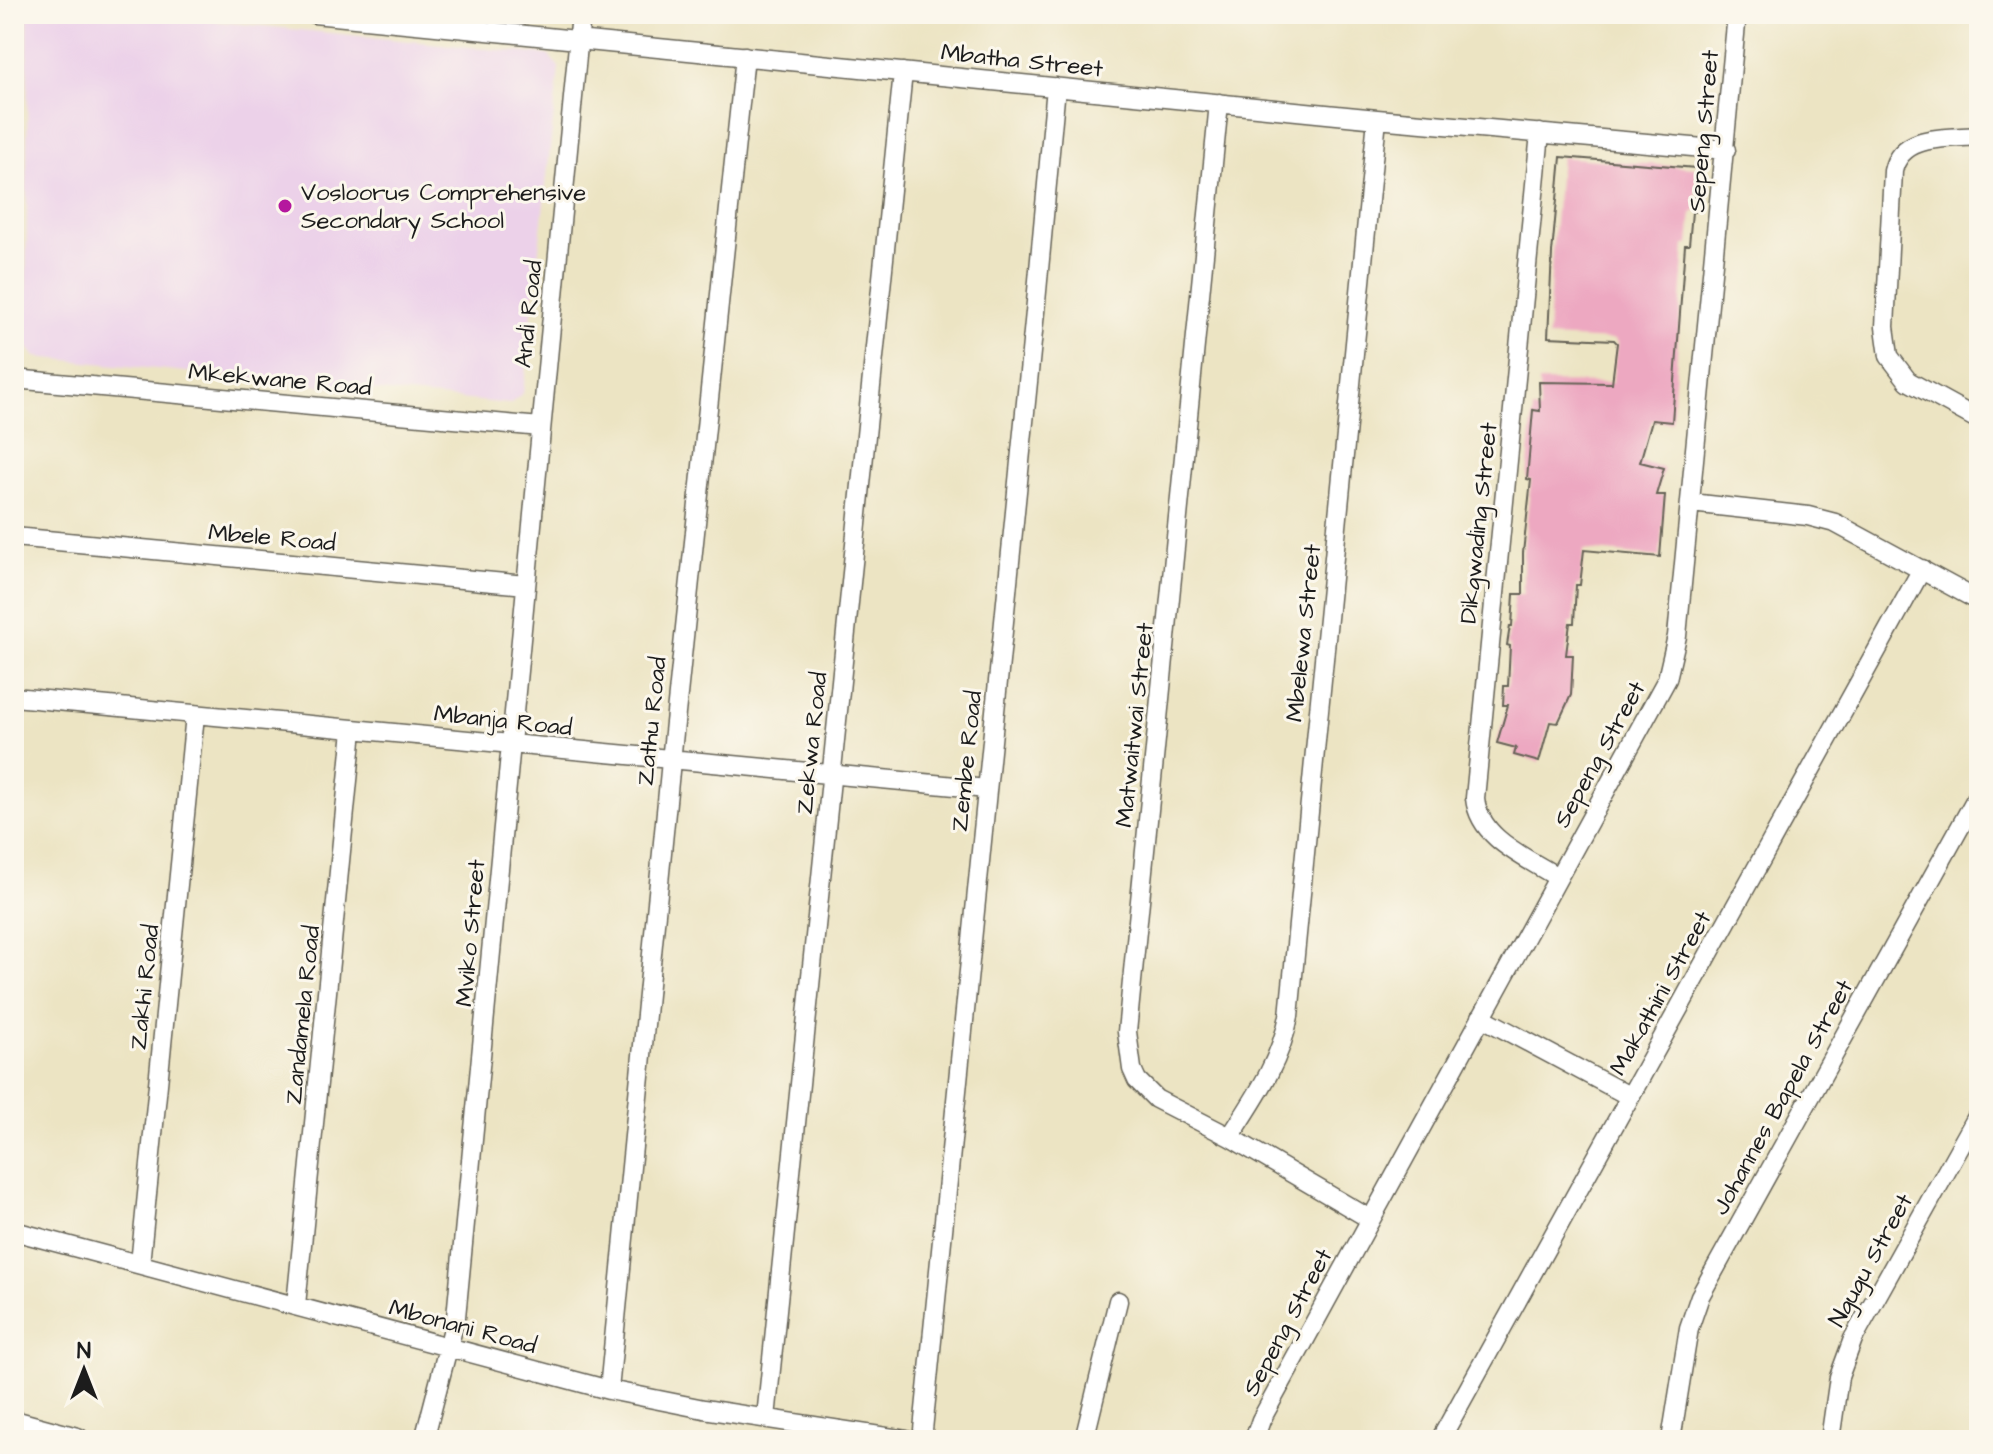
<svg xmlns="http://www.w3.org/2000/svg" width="1993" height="1454" font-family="'Architects Daughter',sans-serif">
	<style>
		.built { fill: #ecd1e9 }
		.building { fill: #eda8c1 }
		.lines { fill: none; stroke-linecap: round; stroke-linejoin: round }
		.minor-casing { stroke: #656256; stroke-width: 21 }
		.tertiary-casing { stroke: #656256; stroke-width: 27 }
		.minor { stroke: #fff; stroke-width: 18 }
		.tertiary { stroke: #fff; stroke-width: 24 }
		.poi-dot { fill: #b5179e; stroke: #fbf7ec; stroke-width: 3 }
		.labels { text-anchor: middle; stroke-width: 6; stroke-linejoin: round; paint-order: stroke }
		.street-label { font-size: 24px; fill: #1c1c1c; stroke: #fbf7ec }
		.poi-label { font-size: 24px; fill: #1c1c1c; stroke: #fbf7ec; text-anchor: start }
	</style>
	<rect width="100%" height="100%" fill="#fbf7ec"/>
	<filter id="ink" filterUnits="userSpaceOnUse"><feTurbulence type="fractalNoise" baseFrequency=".0125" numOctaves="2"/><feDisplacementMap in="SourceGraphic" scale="16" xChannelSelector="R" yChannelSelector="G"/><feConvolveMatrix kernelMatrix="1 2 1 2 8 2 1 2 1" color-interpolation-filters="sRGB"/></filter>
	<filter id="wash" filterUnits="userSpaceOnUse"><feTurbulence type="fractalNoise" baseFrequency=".006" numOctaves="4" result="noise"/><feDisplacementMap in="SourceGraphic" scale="32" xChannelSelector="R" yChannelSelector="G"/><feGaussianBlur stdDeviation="1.8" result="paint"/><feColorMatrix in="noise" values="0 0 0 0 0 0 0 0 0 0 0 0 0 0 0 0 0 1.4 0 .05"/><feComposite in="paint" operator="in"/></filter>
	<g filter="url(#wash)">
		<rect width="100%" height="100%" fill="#ece4c3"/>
		<path class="built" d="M28,14h115l405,41 11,12 -36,326 -13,11 -475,-47 -9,-12z"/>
		<g id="blocks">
			<path class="building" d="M1561,157l135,11 -1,44h-3l-3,33h-4l-13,177 -20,-2 -12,42 24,6 -8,27h9l-5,62 -76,-7 -4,35h-4l-2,38h-4l-4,32h7l-2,40 -13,28 -8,-1 -11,40 -25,-7 2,-7 -19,-5 11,-38h-5l1,-19h4l2,-40 -3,-1 3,-19h2l2,-32h9v-41l8,-73 -4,-1 6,-69 7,1 -1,-29 73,1 5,-40 -3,-3 -66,-3 4,-84z"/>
		</g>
	</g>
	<g filter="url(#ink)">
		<use href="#blocks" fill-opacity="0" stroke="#656256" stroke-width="2"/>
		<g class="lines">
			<g class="minor-casing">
				<path id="minor" d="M314,14l1063,105 349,31
					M1219,103l-92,929 5,37 5,11 19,19 74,38 140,82
					M1540,133l-65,665c4,41 51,59 82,79
					M1979,136c-31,3 -78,-3 -86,35l-8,156 4,29 19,25 71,39
					M14,379l527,48
					M1691,503l117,13 27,7 144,78
					M14,537l512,48
					M14,697l973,92
					M1481,1017l148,79
					M1230,1137c25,-39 50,-74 59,-121l88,-897
					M14,1231l595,159 95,19 202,31
					M140,1264l55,-549
					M296,1305l57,-575
					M609,1390l62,-629 74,-705
					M766,1418l137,-1346
					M424,1440l32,-123 125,-1303
					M922,1440l114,-1138 20,-215
					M1084,1440l34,-139
					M1254,1440l7,-20 406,-741 10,-43 60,-622
					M1440,1440l482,-871
					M1671,1440l18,-112 11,-32 279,-503
					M1830,1440l9,-63 14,-38 126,-226"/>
			</g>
			<g class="tertiary-casing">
				<path id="tertiary" d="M14,1423l63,17"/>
			</g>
			<use href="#minor" class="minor"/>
			<use href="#tertiary" class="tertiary"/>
		</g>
	</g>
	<circle class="poi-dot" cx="285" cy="206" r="8"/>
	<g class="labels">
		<g class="street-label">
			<text transform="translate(1022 60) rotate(6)" y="8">Mbatha Street</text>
			<text transform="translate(1703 131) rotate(-85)" y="8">Sepeng Street</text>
			<text transform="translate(528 314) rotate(-84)" y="8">Andi Road</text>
			<text transform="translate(280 379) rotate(5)" y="8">Mkekwane Road</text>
			<text transform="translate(1478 523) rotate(-84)" y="8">Dikgwading Street</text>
			<text transform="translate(272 537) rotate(5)" y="8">Mbele Road</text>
			<text transform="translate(1303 633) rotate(-84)" y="8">Mbelewa Street</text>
			<text transform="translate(503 720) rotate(6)" y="8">Mbanja Road</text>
			<text transform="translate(651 721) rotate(-84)" y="8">Zathu Road</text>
			<text transform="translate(1134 725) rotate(-84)" y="8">Matwaitwai Street</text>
			<text transform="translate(811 743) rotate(-84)" y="8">Zekwa Road</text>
			<text transform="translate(1599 754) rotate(-61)" y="8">Sepeng Street</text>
			<text transform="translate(966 761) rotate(-84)" y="8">Zembe Road</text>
			<text transform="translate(470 933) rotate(-85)" y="8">Mviko Street</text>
			<text transform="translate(144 987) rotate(-84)" y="8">Zakhi Road</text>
			<text transform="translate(1660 993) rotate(-61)" y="8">Makathini Street</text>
			<text transform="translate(302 1015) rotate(-84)" y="8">Zandamela Road</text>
			<text transform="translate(1782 1097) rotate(-61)" y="8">Johannes Bapela Street</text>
			<text transform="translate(1870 1260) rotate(-61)" y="8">Ngugu Street</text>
			<text transform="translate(1287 1322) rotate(-62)" y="8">Sepeng Street</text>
			<text transform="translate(463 1326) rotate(15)" y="8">Mbonani Road</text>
		</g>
		<g class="poi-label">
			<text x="301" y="200">Vosloorus Comprehensive<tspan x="301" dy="28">Secondary School</tspan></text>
		</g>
	</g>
	<rect width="1993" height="1454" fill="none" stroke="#fbf7ec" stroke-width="48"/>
	<g transform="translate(84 1370)" stroke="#fbf7ec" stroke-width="6" paint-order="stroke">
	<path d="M0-6L14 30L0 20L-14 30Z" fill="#1c1c1c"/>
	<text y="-12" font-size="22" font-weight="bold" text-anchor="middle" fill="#1c1c1c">N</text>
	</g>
</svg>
